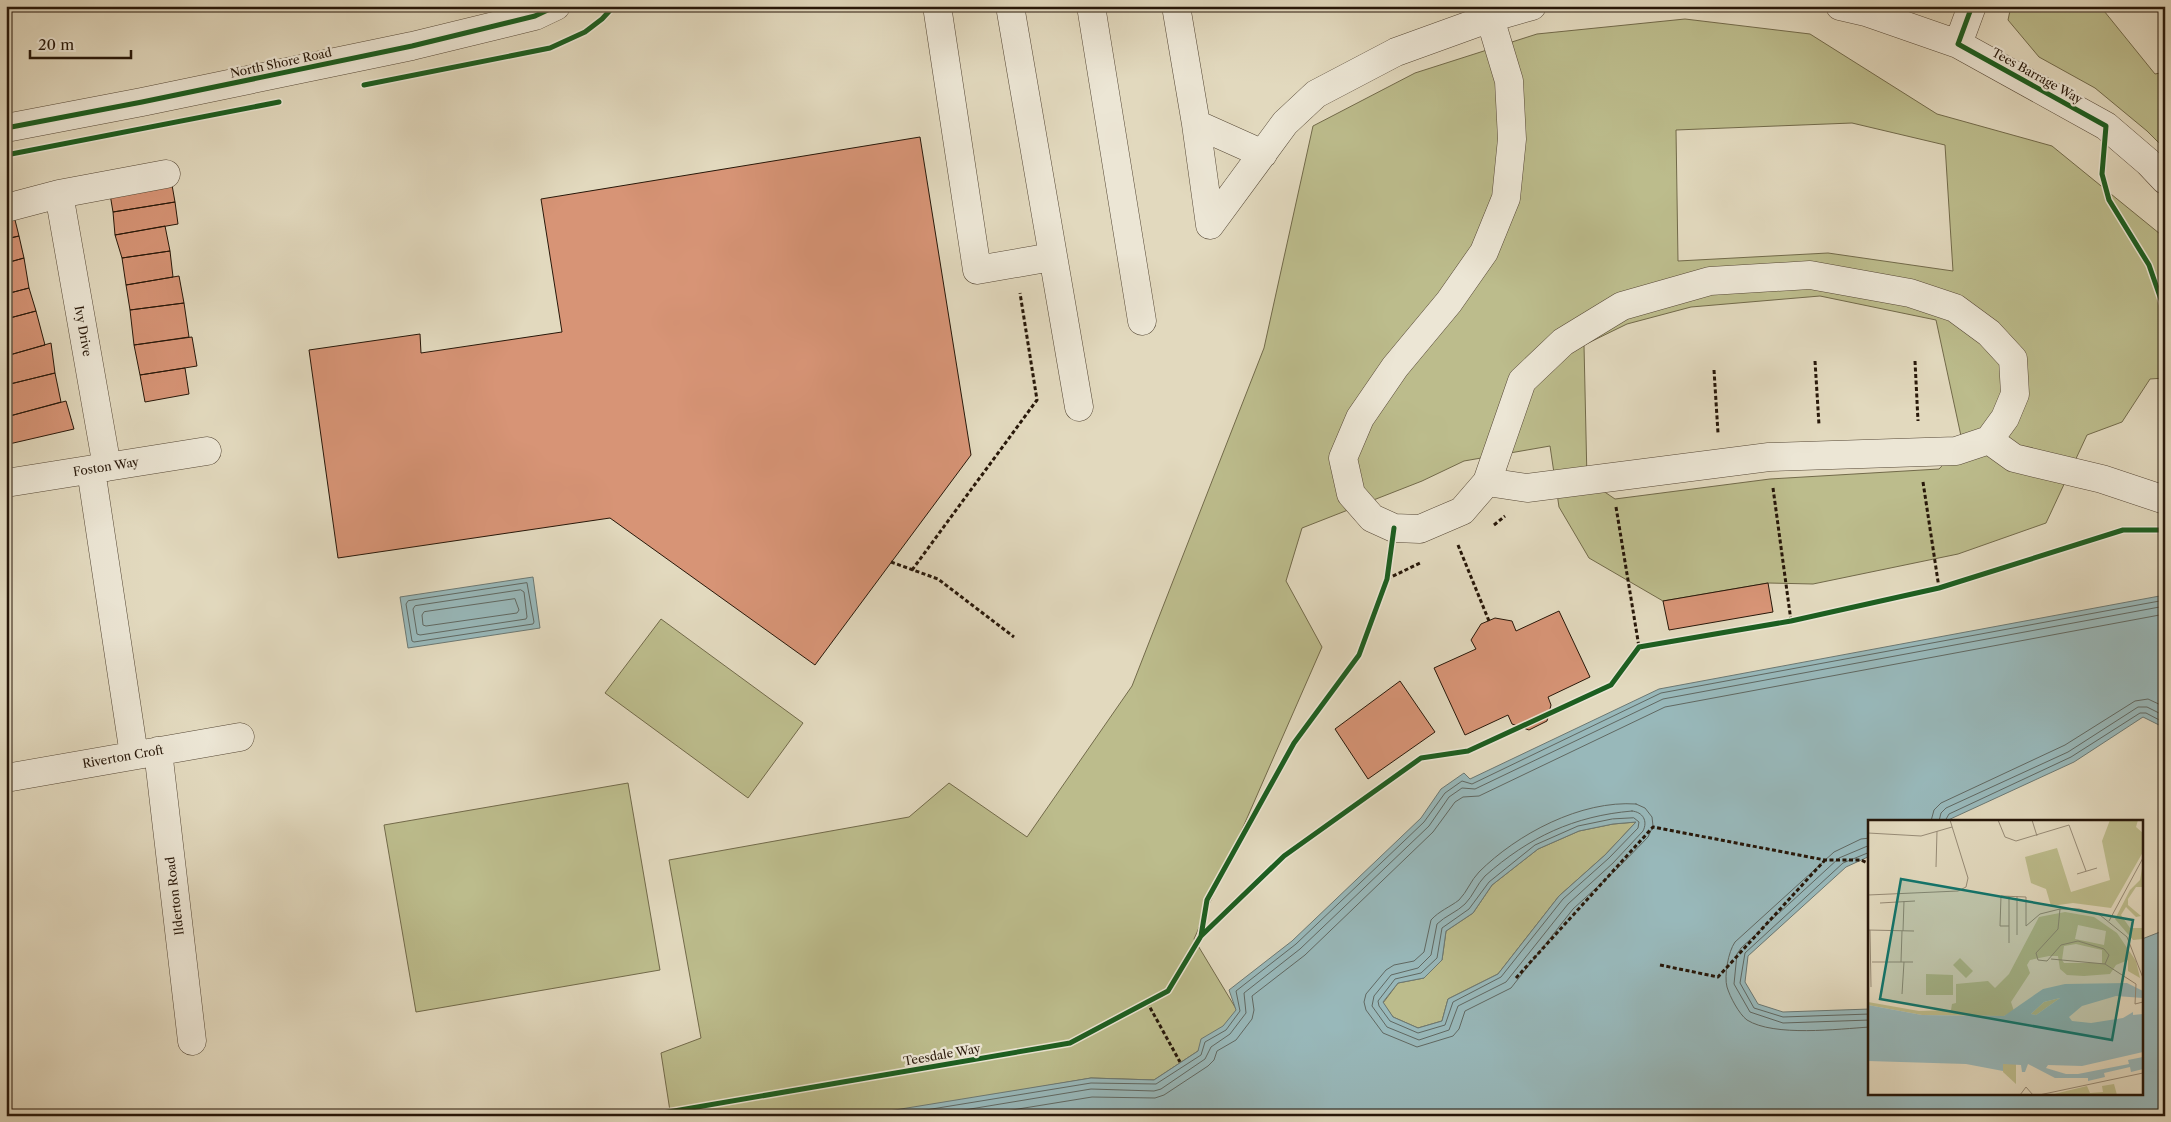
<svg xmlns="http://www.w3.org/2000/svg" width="2171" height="1122" font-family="'Libre Caslon Text',serif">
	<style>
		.green { fill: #bcbc8c; stroke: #726a4a; fill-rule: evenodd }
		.water { fill: #98b8ba; stroke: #6b7873; fill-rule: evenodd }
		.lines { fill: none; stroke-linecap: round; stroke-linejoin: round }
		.shore { stroke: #606862; stroke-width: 1 }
		.building { fill: #d79476; stroke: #271709 }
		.minor-casing { stroke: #564836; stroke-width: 29 }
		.path { stroke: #271709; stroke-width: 3; stroke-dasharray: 4 2.5; stroke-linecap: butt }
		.minor { stroke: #ece6d5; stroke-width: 28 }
		.cycleway-casing { stroke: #ece6d5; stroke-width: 8 }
		.cycleway { stroke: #1b5e20; stroke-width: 5 }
		.labels { text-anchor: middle; stroke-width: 4.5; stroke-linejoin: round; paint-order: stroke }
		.street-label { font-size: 12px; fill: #271709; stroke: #ece6d5 }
		.inset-road { fill: none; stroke: #978b76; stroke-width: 1 }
		.view { fill: #0f766e; fill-opacity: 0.15; stroke: #0f766e; stroke-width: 2.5 }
		.inset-edge { fill: none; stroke: #271709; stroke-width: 2.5 }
	</style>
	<rect width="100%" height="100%" fill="#e2d9be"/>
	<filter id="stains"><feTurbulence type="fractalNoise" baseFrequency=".004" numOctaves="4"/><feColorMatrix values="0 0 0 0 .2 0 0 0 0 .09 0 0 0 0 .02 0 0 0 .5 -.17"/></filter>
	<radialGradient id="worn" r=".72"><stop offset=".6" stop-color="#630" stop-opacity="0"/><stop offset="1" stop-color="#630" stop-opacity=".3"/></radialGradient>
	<path class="green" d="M2011,6h89l55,68 10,-2v77l-18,-18 -52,-43 -56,-31 -31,-37z
		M1685,19l125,15 127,80 115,32 113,92v140l-15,1 -28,43 -35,13 -41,88 -88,31 -145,30 -45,-1 -105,18 -74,-43 -30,-51 -9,-61 -86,15 -42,20 -120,47 -16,53 36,66 -128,292 44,73 -40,39 -44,29 -63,-2 -218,38h-224l21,-5 -9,-58 40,-15 -32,-178 240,-43 40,-34 78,54 105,-151 132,-338 49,-222 102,-53 122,-39zM1852,123l93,22 8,126 -125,-18 -150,8 -2,-131zM1820,296l116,24 25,116 -5,15 -17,18 -169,10 -155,20 -28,-19 -3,-135 43,-21 64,-17z
		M661,619l142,104 -55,75 -143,-105z
		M628,783l32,187 -244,42 -32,-187z
		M1636,822l-31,33 -46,41 -61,78 -50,25 -6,22 -24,7 -25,-11 -10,-14 15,-20 26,-5 18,-18 4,-29 27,-18 19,-28 46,-36 41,-18 34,-7z"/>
	<path class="water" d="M533,577l7,51 -132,20 -8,-51z
		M2165,595v133l-22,-11 -69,45 -128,59h-76v35l-24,11 -98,89 -3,26 13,22 25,8 87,-3v84h272v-154l23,-9v186h-1307l233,-38 63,2 44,-29 3,-12 22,-13 13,-16 -7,-20 63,-49 129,-123 20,-29 23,-16 6,6 189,-90zM1636,822l-31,33 -46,41 -61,78 -50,25 -6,22 -24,7 -25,-11 -10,-15 15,-19 26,-5 18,-18 4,-29 27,-18 19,-28 46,-36 41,-18 34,-7z"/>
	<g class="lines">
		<path class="shore" d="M527,583l7,39 -1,2 -119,18 -2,-1 -6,-37 2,-3z
			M521,590l3,2 3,25 -1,2 -106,16 -3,-1 -4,-25 2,-3z
			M515,599l4,11 -2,3 -91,13 -3,-1 -1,-10 2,-3z
			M1636,804l9,4 7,9 1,9 -5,11 -30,31 -45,41 -62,79 -46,23 -6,18 -6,7 -36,11 -34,-14 -17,-23 -2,-8 2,-8 20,-24 8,-5 20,-4 10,-9 7,-32c8,-9 19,-13 28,-20 8,-8 12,-20 20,-28 38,-38 102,-72 157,-68z
			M1632,811c11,1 16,10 11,20l-30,32 -45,41 -62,78 -48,24 -9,24 -30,10 -32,-13 -15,-21 2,-10 17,-21 27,-7 13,-13 6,-31c8,-8 20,-12 28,-20 8,-8 12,-20 20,-28 44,-39 89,-60 147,-65z
			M1634,818l5,4 -1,6 -29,30 -46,41 -62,78 -48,25 -8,23 -27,8 -28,-12 -11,-15 -1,-5 17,-22 26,-6 16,-15 5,-30 27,-19 20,-27 46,-37 43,-19 34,-7z
			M1931,821l3,-11 7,-7 124,-58 70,-44 13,-2 17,8
			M1939,821l2,-8 5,-5 122,-56 70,-45h9l18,9
			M1945,821l4,-7 122,-57 69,-44h6l19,10
			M1870,838l-9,1 -27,13 -99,90c-7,10 -11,34 -8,45 3,10 12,27 20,33 27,17 91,9 123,7
			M1870,845l-31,13 -98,90 -4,6 -3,30 16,28 33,11 87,-3
			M1870,852l-27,11 -98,90 -5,30 14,25 29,9 87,-3
			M889,1116l202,-33 65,1 45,-29 4,-13 21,-12 14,-19 -4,-20 60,-47 128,-122 21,-29 17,-12 10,3 189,-91 504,-93
			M928,1116l163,-27 63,2 7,-2 44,-30 6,-12 19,-13 16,-21 -2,-20 56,-44 129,-123 20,-29 13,-9 13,1 188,-90 502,-93
			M975,1116l117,-19 63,1 9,-3 44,-29 6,-6 3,-9 19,-11 16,-21 2,-9 -2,-14 53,-41 128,-123 22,-30 8,-5 16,-1 186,-89 500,-93"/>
	</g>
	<path class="building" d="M920,137l51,318 -156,210 -205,-147 -272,40 -29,-208 111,-16 1,19 141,-21 -21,-133z
		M172,185l3,17 -62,10 -3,-18z
		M175,202l3,22 -63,11 -2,-23z
		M15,220l4,16 -13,3v-17z
		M165,226l5,25 -48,7 -7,-23z
		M19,236l5,22 -18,5v-24z
		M170,251l3,26 -47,8 -4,-27z
		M24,258l5,30 -23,6v-31z
		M179,276l5,27 -54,7 -4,-25z
		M29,288l7,23 -30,8v-25z
		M184,303l5,34 -55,8 -4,-35z
		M36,311l9,34 -39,11v-37z
		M192,337l5,29 -57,9 -6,-30z
		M51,343l4,30 -49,12v-29z
		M185,368l4,26 -44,8 -5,-27z
		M55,373l6,29 -55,15v-32z
		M66,401l8,28 -65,15 -3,-27z
		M1768,583l5,29 -104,18 -6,-29z
		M1559,611l31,66 -42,20 3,8 -4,16 -18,9 -17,-6 -4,-9 -43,20 -31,-67 42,-19 -5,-9 10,-16 14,-6 17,3 4,10z
		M1400,681l35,51 -67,47 -33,-50z"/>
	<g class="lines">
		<g class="minor-casing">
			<path id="minor" d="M937,6l40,264 75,-13
				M1010,6l69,401
				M1091,6l51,315
				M1176,6l20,118 14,101
				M1840,6l26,6 92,32 148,82 42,36 17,18
				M1958,44l14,-38
				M1196,124l67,30
				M6,128l136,-26 270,-56 123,-30 21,-10
				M59,194l48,273
				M6,208l53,-14 107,-20
				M1210,225l75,-102 31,-29 80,-42 94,-34 42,-12
				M1989,440l25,18 88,21 63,21
				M91,470l43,285
				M1487,482l40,6 242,-31 187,-6 33,-11 16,-22 10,-24 -2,-35 -24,-26 -34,-25 -45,-15 -100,-18 -100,6 -88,25 -59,36 -41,39 -35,101 -25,29 -42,18 -26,-1 -22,-10 -21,-24 -8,-36 17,-40 35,-51 54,-65 35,-50 22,-54 6,-59 -3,-58 -19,-63
				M6,483l201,-32
				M158,751l34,290
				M6,778l234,-41"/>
		</g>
		<path class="path" d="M1815,361l4,64
			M1915,361l3,60
			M1714,370l4,63
			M1923,482l16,106
			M1773,488l18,133
			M1616,507l23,140
			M1494,525l11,-9
			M1458,545l31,76
			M891,562l47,17 76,58
			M912,570l125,-170 -17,-107
			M1387,579l35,-17
			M1660,965l58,12 107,-117
			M1516,978l137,-151 172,33h36l9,4
			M1147,1002l33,60"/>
		<use href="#minor" class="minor"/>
		<g class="cycleway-casing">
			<path id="cycleway" d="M1972,6l-14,38 148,82 -4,48 7,26 40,65 16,46
				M364,85l186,-37 35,-16 17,-13 12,-13
				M6,128l136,-26 270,-56 123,-30 21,-10
				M6,155l273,-53
				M1201,936l6,-36 87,-157 65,-88 28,-76 7,-51
				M645,1116l425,-73 98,-52 33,-55 83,-80 137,-98 47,-7 143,-66 28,-38 152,-26 148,-33 184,-58h42"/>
		</g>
		<use href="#cycleway" class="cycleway"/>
	</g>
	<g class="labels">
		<g class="street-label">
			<text transform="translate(281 63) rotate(-12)" y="4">North Shore Road</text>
			<text transform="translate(2037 76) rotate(29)" y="4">Tees Barrage Way</text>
			<text transform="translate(83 331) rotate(80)" y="4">Ivy Drive</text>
			<text transform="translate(106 467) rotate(-9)" y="4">Foston Way</text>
			<text transform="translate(123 757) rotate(-10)" y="4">Riverton Croft</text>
			<text transform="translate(175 896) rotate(-97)" y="4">Ilderton Road</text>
			<text transform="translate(942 1055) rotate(-10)" y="4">Teesdale Way</text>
		</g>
	</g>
	<g transform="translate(1868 820)">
		<rect width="275" height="275" fill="#e2d9be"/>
		<path d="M242,0h28l-2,7 7,6v19l-32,56 -38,-5 -22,3 -5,-17 -15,-6 -6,-26 32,-9 14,44 39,-12 -8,-39zM275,43v24h-7l-8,12v6l13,11 -5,1 -10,-10 -5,8 9,13h12l1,-5v16l-10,1 -18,-21 15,-29 10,-10zM197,92l29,5 23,16 19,28 4,17 -12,-7v-11l-12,5 -6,9 -26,2 -17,-1 -7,-6 -2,-13h-9l-19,4 -3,5 3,8 -19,29 3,9 -10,5 -82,-1 -54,-10v-3l51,9 32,-1 1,-6 4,-1v-19l32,-3 7,7 14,-14 30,-57zM210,105l28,6 -2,14 -29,-6zM208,124l26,6v13h-38l-2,-3 2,-14zM92,138l13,13 -7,7 -13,-13zM58,154l27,1v20h-27zM192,178l-24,17 -5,-1 13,-12zM135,244h13v20l-13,-12zM246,264l3,11h-67l37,-9 3,7 13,-1 -1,-6z" fill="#bcbc8c" fill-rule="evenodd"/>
		<path d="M259,163l16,8v7l-27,-2 -34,10 -13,11 3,4 19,2 32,-5 10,-6v3l10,-1v38l-61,14 -34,-1 -2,3 20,6h12l51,-10 -1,-4 15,-3v12l-12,3 -1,-5 -26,6 1,4 -17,4v-3h-33l-27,-14 -3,8h-3l-1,-7 -18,-1v7l-37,-7 -98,-3v-56l54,10 82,1 39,-27 22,-5zM192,178l-24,17 -5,-1 13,-12z" fill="#98b8ba" fill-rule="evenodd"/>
		<path class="inset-road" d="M130,0l7,17 11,4 53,-16M164,0l5,16M201,5l17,46M0,13l53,3 31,-9M68,47l1,-36M209,54l20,-6M0,75l90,-4 8,-4 2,-9 -18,-58M12,83l35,-2M192,89l-2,20 -22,24 2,7 9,1 14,-16 17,-4 26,8 5,6 -4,9M241,101l34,-63M141,106h-9l1,-30 25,1v29M158,106l14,-12 20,-5h19l21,6 27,22 16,41M0,110l46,1M2,110l1,57M35,111l1,-30M149,115v-39M141,123v-47M183,139l54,5 31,20 -1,20 8,-2M4,142h41M33,142l1,-31M34,174l2,-32M152,275l6,-8 7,8M171,275l104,-22"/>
		<path class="view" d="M33,59l232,41 -21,120 -232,-41z"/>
		<rect width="275" height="275" class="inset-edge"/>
	</g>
	<rect width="2171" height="1122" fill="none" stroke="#e2d9be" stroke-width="25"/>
	<rect x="8" y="8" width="2156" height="1107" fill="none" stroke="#271709" stroke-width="2.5"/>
	<rect x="12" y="12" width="2146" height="1097" fill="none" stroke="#271709"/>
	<path d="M30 50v8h101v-8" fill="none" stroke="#271709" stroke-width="2.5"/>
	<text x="38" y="50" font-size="15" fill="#271709" stroke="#ece6d5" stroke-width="4" paint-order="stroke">20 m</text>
	<rect width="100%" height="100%" filter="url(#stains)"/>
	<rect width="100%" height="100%" fill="url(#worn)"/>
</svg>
